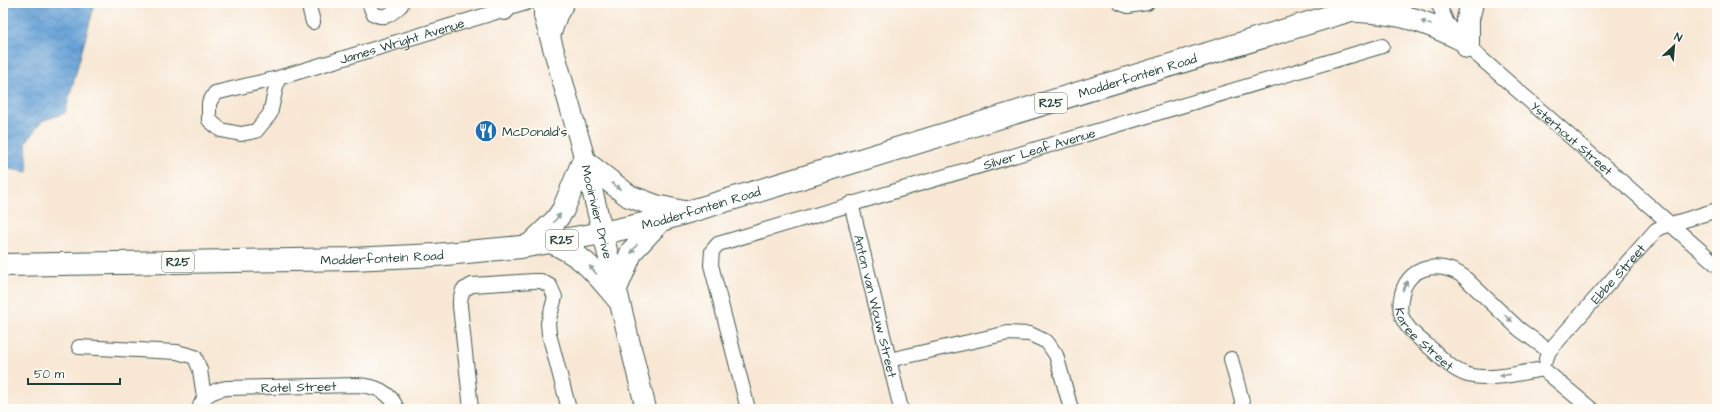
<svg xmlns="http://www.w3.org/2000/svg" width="1720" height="412" font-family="'Architects Daughter',sans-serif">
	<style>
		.water { fill: url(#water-waves); stroke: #447086 }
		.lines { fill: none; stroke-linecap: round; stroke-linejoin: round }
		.street-casing { stroke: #40564c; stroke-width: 16 }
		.secondary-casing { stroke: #40564c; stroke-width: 22 }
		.primary-casing { stroke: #40564c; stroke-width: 24 }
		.street { stroke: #fff; stroke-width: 14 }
		.secondary { stroke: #fff; stroke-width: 20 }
		.primary { stroke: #fff; stroke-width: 22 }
		.oneway { fill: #8f9e9a }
		.labels { text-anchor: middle; stroke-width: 3.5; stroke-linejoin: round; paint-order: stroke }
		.shield { fill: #fdfcf7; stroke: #62766e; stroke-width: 1 }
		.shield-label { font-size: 12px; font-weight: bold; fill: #1f3d34 }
		.street-label { font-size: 13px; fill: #1f3d34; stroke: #fdfcf7 }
		.poi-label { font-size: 13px; fill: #1f3d34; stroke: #fdfcf7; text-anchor: start }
	</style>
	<defs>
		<pattern id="water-waves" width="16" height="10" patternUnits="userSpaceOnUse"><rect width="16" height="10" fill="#68a2d7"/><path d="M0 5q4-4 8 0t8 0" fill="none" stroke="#5585af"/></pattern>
	</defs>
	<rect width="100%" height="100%" fill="#fdfcf7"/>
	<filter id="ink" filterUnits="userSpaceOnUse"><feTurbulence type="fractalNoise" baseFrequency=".025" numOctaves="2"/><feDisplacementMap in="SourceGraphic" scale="8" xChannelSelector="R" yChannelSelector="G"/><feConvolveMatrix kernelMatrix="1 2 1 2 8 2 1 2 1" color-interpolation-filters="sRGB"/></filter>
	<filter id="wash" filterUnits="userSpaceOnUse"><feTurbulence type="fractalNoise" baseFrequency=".012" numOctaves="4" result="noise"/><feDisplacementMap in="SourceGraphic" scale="16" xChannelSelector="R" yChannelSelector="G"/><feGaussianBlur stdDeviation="0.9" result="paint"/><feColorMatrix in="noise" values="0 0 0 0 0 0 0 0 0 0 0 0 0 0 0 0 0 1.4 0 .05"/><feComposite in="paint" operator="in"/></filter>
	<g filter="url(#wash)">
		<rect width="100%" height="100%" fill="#f8e7d4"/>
		<path class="water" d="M3,3h92l-30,110 -23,8 -16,21 2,30 -25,-4z"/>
	</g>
	<g filter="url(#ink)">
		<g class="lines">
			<g class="street-casing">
				<g id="street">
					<path d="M308,3l5,19"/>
					<path d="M369,3l4,10c12,8 19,0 28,-8"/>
					<path d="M1120,3l8,3 19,-3"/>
					<path id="s1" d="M1438,3l9,20 21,24 249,218"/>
					<path id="s2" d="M278,78l-8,36 -14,17 -15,3 -20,-4 -12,-10v-17l6,-10 63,-15 248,-75"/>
					<path id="s3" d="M851,203l50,206"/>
					<path d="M79,347l98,5 18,5 5,13 4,27"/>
					<path id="s4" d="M1549,351l-30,-22 -55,-52c-25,-18 -59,-11 -63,22 -1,6 -1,13 1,18 6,14 20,24 31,33 10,10 21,21 35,25 23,6 52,-2 75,-6l48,40"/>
					<path d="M1231,359l13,50"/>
					<path id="s5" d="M1546,359l3,-8 107,-121 6,-3 55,-17"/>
					<path d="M889,360l119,-27 22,1 17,8 9,13 15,54"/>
					<path id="s6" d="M199,409c4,-14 14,-19 28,-21l130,-3c18,1 33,6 40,24"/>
					<path d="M471,409l-11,-103v-6l3,-10 9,-5 62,-4h7l9,5 5,11 -7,26 1,11 20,75"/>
					<path id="s7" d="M748,409l-37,-144 1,-14 6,-7 664,-198"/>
				</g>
			</g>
			<g class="secondary-casing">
				<g id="secondary">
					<path id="s8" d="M544,3v13l38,133 64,260"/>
					<path d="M504,10l6,-7"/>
					<path d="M550,36l7,-21 7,-12"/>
				</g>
			</g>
			<g class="primary-casing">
				<g id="primary">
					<path d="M1358,11c43,2 64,9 103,28"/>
					<path d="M1468,47v-28l4,-16"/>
					<path d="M585,162l44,34 27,10 27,6"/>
					<path d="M551,242c34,15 44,30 67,57"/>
					<path d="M530,245l26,-25 7,-10 21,-51"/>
					<path id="s9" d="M3,265l349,-6 83,-4 86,-8 82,-14 58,-13 117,-35 596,-182"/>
					<path d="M615,291l17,-40 29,-31"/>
				</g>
			</g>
			<use href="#street" class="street"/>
			<use href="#secondary" class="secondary"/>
			<use href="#primary" class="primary"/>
		</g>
		<defs><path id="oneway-solid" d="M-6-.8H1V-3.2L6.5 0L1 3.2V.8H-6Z"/></defs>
		<g class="oneway">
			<use href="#oneway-solid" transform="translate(1426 23) rotate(-158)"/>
			<use href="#oneway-solid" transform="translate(616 186) rotate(37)"/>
			<use href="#oneway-solid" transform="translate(557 218) rotate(-51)"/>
			<use href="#oneway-solid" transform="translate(634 249) rotate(124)"/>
			<use href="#oneway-solid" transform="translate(593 270) rotate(-131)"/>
			<use href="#oneway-solid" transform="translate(1405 286) rotate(-65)"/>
			<use href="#oneway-solid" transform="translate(1508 318) rotate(42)"/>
			<use href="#oneway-solid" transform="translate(1505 375) rotate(174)"/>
		</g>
	</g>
	<defs>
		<g id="restaurant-disc" transform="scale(1.15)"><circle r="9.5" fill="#1f6fb2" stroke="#fdfcf7"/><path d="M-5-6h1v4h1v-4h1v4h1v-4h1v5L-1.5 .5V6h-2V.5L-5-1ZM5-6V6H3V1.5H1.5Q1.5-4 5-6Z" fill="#fff"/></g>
	</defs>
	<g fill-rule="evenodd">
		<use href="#restaurant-disc" x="486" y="131"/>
	</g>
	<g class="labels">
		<g class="shield">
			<rect x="1035" y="93" width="32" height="20" rx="3"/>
			<rect x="546" y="230" width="32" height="20" rx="3"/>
			<rect x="162" y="252" width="32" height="20" rx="3"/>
		</g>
		<g class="shield-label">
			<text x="1051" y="107">R25</text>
			<text x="562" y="244">R25</text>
			<text x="178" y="266">R25</text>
		</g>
		<g class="street-label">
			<text dy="5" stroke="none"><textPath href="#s2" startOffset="333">James Wright Avenue</textPath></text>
			<text dy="5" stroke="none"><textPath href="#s9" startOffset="1159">Modderfontein Road</textPath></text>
			<text dy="5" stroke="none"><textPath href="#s1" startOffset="192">Ysterhout Street</textPath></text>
			<text dy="5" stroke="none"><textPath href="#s7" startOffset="507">Silver Leaf Avenue</textPath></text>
			<text dy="5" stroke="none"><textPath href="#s9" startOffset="703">Modderfontein Road</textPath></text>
			<text dy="5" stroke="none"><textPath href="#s8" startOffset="216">Mooirivier Drive</textPath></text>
			<text dy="5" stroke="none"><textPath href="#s9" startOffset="379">Modderfontein Road</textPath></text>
			<text dy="5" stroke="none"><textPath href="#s5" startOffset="112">Ebbe Street</textPath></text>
			<text dy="5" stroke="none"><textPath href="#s3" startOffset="106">Anton van Wouw Street</textPath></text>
			<text dy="5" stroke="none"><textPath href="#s4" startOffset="244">Karee Street</textPath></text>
			<text dy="5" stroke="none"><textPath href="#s6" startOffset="109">Ratel Street</textPath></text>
		</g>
		<g class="poi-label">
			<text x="502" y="136">McDonald's</text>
		</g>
	</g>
	<rect width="1720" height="412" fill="none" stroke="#fdfcf7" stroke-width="16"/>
	<g transform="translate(1674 46) rotate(26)" stroke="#fdfcf7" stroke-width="3" paint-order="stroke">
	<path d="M0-3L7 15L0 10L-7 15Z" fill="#1f3d34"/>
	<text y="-6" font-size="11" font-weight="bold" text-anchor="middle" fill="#1f3d34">N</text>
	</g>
	<path d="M28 378v6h92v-6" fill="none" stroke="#1f3d34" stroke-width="2"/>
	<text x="34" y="378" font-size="12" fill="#1f3d34" stroke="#fdfcf7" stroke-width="3" paint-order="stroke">50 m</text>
</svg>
